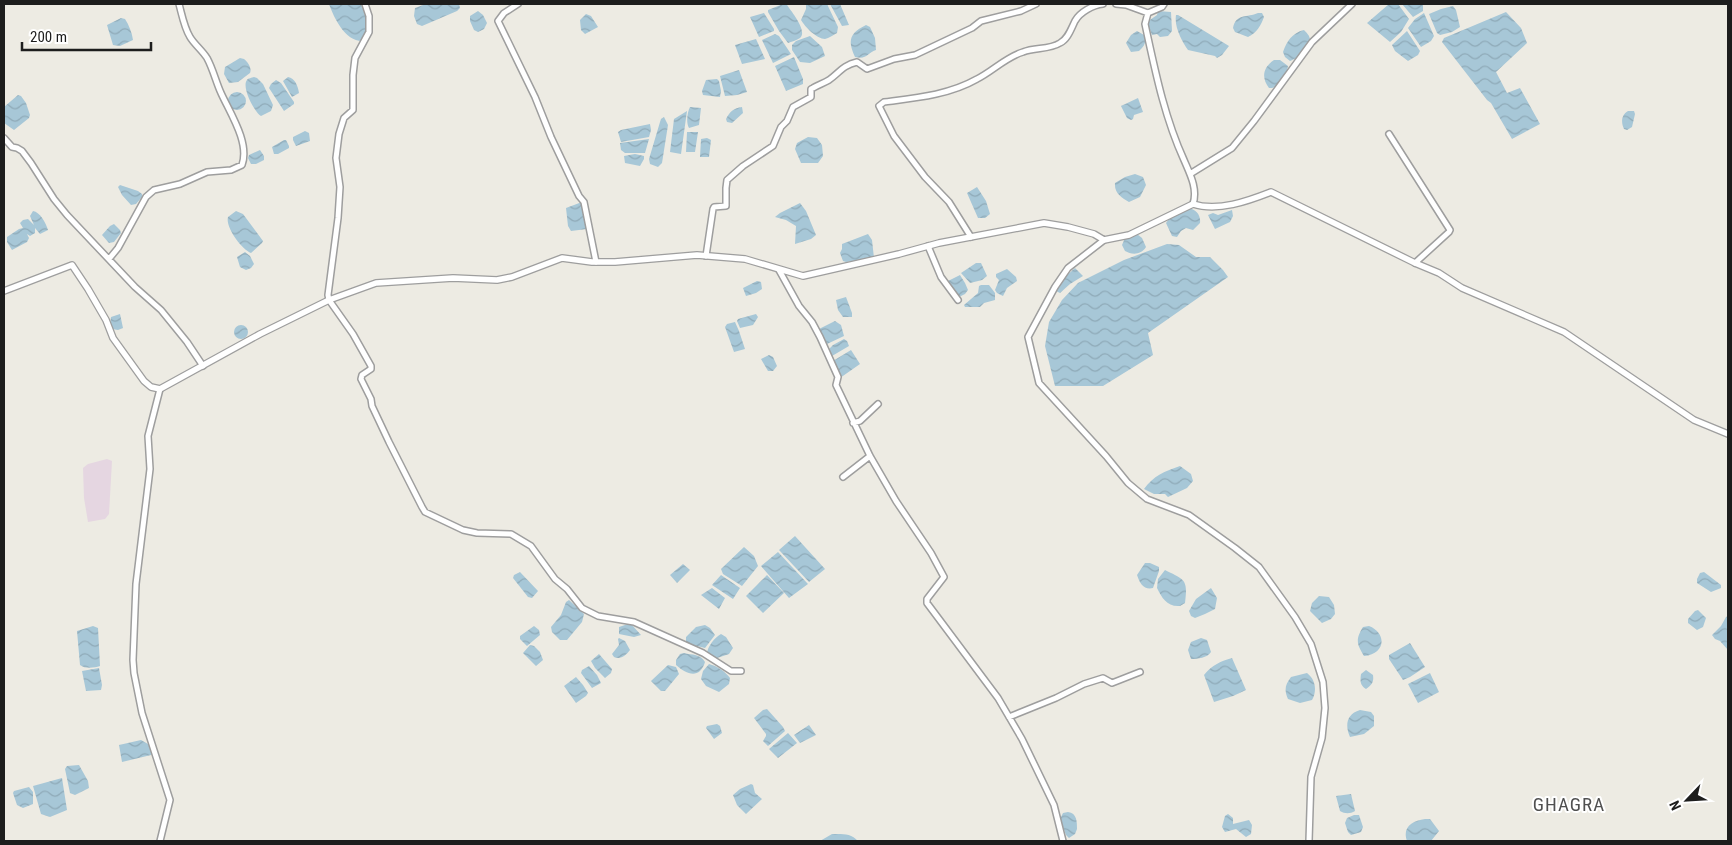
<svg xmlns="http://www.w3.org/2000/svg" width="1732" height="845" font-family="'Roboto Condensed',sans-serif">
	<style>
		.industrial { fill: #e5d6e1 }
		.water { fill: url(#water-waves) }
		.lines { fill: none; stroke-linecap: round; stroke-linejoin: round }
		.minor-casing { stroke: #9e9e9e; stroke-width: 8 }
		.tertiary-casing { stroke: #9e9e9e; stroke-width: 8 }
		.minor { stroke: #fff; stroke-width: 5 }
		.tertiary { stroke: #fff; stroke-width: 5.5 }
		.labels { text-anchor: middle; stroke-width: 4; stroke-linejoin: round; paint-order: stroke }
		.quarter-label { font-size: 19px; letter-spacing: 1px; fill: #505050; stroke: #fff }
	</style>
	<defs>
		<pattern id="water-waves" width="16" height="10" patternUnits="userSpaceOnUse" patternTransform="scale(1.25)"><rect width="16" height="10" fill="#a7c7d7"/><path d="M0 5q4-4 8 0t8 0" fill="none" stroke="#8faab8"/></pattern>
	</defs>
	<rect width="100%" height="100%" fill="#edebe3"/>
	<path class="industrial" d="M107,459l5,2 -3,53 -4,5 -17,3 -4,-24 -1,-30 5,-4z"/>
	<path class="water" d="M329,4h32c5,12 9,25 1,37 -17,0 -28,-23 -33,-37z
		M426,4h33l1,4 -3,3 -35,15 -5,-2 -3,-8 1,-8z
		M783,4l4,1c4,6 21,26 13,33 -3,2 -9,4 -12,5l-9,-12 -11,-19v-2z
		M806,4h21l11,23 -1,6c-4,2 -8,5 -12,6 -8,0 -20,-12 -24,-19l5,-11z
		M830,4h10l9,21 -7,1z
		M1389,4h9l11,15 -8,13 -11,10 -23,-19z
		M1402,4h21v7l-10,6z
		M1453,6l3,4 4,17 -8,5 -12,3 -3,-2 -8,-19 12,-5z
		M478,11l5,4 4,8 -3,6 -6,3 -4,-2 -4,-9v-5z
		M1158,11l13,1 1,19 -4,5 -8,1 -3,-3 -5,1 -5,-13 10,-7z
		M1506,12l15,16 6,15 -31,29 11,21 13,-5 20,36 -28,15 -21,-36 -4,-3 -45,-58 2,-4z
		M764,13l10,16v2l-15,6 -9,-20z
		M1258,13h4l2,4c-3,8 -7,16 -16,20l-13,-5 -2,-4c3,-15 14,-10 25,-15z
		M1424,13l10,23 -3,5 -10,6 -13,-19 7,-9z
		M586,14l5,2 7,11 -13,7 -4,-4 -1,-10z
		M1176,15h2l51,31 -7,9 -5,3 -2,-2 -27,-6c-6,-9 -14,-23 -12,-35z
		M121,18l4,1c4,6 7,14 8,21l-13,6 -7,-1 -6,-20z
		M866,25l4,2 5,11 1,12c-9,3 -9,10 -21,7 -8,-17 -5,-24 11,-32z
		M1304,30c3,3 6,6 6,10 -1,8 -13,19 -20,21l-5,-4 -2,-5c4,-11 9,-19 21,-22z
		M1137,31l7,4c3,6 1,11 -5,16l-8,1 -5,-9 5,-8z
		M1407,31l13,20 -2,4 -10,6 -13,-10 -3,-6z
		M775,34l4,2 12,18 -18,9 -11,-23z
		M810,36l12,11 3,9 -15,7 -10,-1 -8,-12v-5l4,-4z
		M756,39l9,20 -23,5 -7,-19z
		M794,57l9,22v5l-17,7 -11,-25z
		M240,58l4,1c4,3 8,9 6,14l-12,9 -9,1 -5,-9 1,-7z
		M1274,60h6l8,6c-2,10 -8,23 -19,22 -8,-10 -6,-21 5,-28z
		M739,70l8,22 -10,3 -12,1 -5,-20z
		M254,77l3,1 6,6 10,21 -2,6 -10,5c-6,-3 -20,-29 -14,-36 1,-2 5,-2 7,-3z
		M288,77c7,1 10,9 11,16l-7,4 -9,-16z
		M717,79l2,2 2,10 -1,6 -17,-2 -1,-4 4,-11z
		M276,80l5,3 13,19v2l-10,7 -15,-23 2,-4z
		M228 101a9 9 0 1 1 18 0a9 9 0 1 1-18 0Z
		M18,95l3,1 5,7 4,12 -1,3 -15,12 -10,-7v-16z
		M1138,98l5,14 -9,3 -1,4 -2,1 -4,-2 -6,-12z
		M690,107l11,1 -2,17 -10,3c-3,-5 -2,-15 1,-21z
		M742,107l1,6 -11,10 -5,-1 -1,-3c4,-8 8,-11 16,-12z
		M687,111l-6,43 -11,-2 4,-33z
		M1628,111h6l1,3 -3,13 -5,3 -3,-1c-3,-6 -3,-14 4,-18z
		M664,117l4,8 -6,38 -4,4 -8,-3 -1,-5 11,-37 1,-3z
		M650,124l1,6 -2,7 -28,5 -3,-10 3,-2z
		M305,131l4,2 1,8 -14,5 -3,-6v-3z
		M687,132h11l-3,20h-9z
		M808,137l9,1 5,7 1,11 -5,7h-17l-6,-14 2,-6z
		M707,138l4,2 -2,17h-9l1,-18z
		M649,139l-4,14h-20l-4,-3 -1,-7z
		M284,140h2l3,6v2l-11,6h-4l-2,-7z
		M260,150l4,6v4l-8,4h-5l-3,-6 1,-3z
		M635,154l9,2v3l-4,7 -15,-3 -1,-7z
		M1135,174l8,3 3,8 -6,12 -11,5c-7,-4 -15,-9 -14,-19l10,-6z
		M120,185l18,6 4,3v3l-6,7 -5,1 -9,-10 -4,-8z
		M977,187l9,14 4,13 -5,4h-7l-11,-25z
		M582,202l5,27 -16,2 -3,-5 -2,-18z
		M800,203l6,8 10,24 -5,4 -16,5 1,-18 -10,-6 -11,-3 5,-4z
		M1188,208c8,1 13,7 12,15l-7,7 -7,-2 -5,3 -4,6 -5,-1 -6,-13 5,-7z
		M1232,210l1,6 -3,6 -15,7 -7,-14 5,-2 5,2z
		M33,211c7,1 13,12 15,19l-8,4 -5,-6v5l-5,3 -3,-2 2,4 -2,4 -15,8 -5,-8v-5l12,-8 4,-1 -3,-5 3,-3 5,-1 6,6 -4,-9z
		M236,211l7,3 20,27 -1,2 -11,10c-9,-3 -26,-26 -23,-36z
		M114,224l6,6 1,3 -7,9 -5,1 -7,-8 8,-9z
		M868,234l4,6 2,18 -28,4 -3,-1 -3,-8 2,-4v-5z
		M1137,234l5,4 4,9c-5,8 -14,8 -21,4l-3,-6 3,-7z
		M1167,244l12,1 17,12h14l13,13 5,7 -80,56 5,22 -50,31h-48l-10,-40 4,-24 13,-22 16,-17 46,-23z
		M245,252l5,4 4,8 -3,4 -5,2 -6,-3 -3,-10z
		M976,263h5l6,13 -5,4 -12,3 -9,-10z
		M1075,268l8,8 -13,8 -10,9 -4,-2 9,-14z
		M1007,269l9,8 1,4 -10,7 -4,8 -6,-3 -2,-3 4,-10 -3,-3v-3z
		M960,275l5,8 3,7 -3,4 -8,4 -10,-14 1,-3z
		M757,281l4,1 1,7 -6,4 -10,3 -3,-8z
		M981,285h8l6,8v7l-11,3 -4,4h-15l-1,-2 14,-12 1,-7z
		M846,297l6,16v4h-9l-5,-7 -2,-10z
		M120,314l3,14 -5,2 -6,-1 -2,-4 1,-8z
		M756,314l2,3 -5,8 -13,3 -3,-7 1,-2z
		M835,321l6,4 3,11 -17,8 -8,-15z
		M735,322l4,9 6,18 -11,3 -9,-25 2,-3z
		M234 332a7 7 0 1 1 14 0a7 7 0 1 1-14 0Z
		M844,339l3,2 2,5 -17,10 -4,-6 5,-5z
		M851,350l9,14 -20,14 -7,-17z
		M769,355l4,2 4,9 -4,5h-5l-7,-12z
		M1180,466l11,8 2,7 -6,7 -19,9 -3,-3h-11l-10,-5c9,-13 21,-18 36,-23z
		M795,536l30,33 -16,13 -30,-32z
		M744,547l10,9 4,10 -16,20 -19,-12 -2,-5z
		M778,552l30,32 -19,14 -28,-32z
		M1145,563h5l9,4v4l-6,17c-9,2 -13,-4 -16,-13z
		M683,564l7,6 -13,13 -7,-8z
		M1165,570c20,10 23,9 20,33l-5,3c-13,1 -18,-8 -23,-18l1,-9z
		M520,572l18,19 -6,7 -4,-1 -15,-19 1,-3z
		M1704,572l17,13v3l-10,4 -14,-9v-4l3,-6z
		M721,575l19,13 -7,11 -21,-14z
		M767,575l17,18 -21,20 -17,-17z
		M712,588l13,10 -6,11 -18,-14z
		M1211,588l6,10 -2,11 -10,5 -10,4 -4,-2 -2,-5 7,-12z
		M1319,596l10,1 5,8 1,9 -4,5 -9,4 -12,-12 2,-8z
		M569,600l15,14 -2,8 -15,18h-7l-8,-8 -1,-5 10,-12 5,-13z
		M1698,610l8,8 -3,9 -6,3 -9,-7v-4l7,-8z
		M1728,616v34l-8,-9 -5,-2 -3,-4 9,-9 5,-9z
		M628,624l4,1 9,10 -7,2 -15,-3v-7z
		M705,625l5,3 5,7 -10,13 -16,-4 -3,-2v-5l10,-10z
		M93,626l5,2 2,38c-6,2 -15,3 -20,-1l-3,-34z
		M534,626l5,4 1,5 -13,11 -7,-7v-3z
		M1369,626c18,7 17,28 -5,30 -7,-12 -9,-16 -1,-29z
		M721,634l5,3 7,11 -4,6 -15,5 -7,-5c0,-7 8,-17 14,-20z
		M619,638l6,3 5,9c-4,5 -9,10 -16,7l-2,-3 7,-9 -1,-6z
		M1201,638l6,2 4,12c-4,6 -13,7 -20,7l-3,-9 3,-8z
		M1410,643l15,24 -15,10 -7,3 -14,-21v-4z
		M530,645l4,1 6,6 3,8 -7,6 -13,-13z
		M684,653c8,2 17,1 21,9 -5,17 -18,13 -29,3v-5l4,-6z
		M599,654l13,15 -1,4 -6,5 -10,-10 -4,-7z
		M1232,658l14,32 -13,6 -19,6 -10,-27c8,-10 17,-14 28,-17z
		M709,664c8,2 16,7 21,14l-1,6 -10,8 -13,-6 -5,-7 2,-8z
		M668,665l8,2 3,7 -14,17h-4l-10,-10z
		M589,666l8,9 4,8 -9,5 -11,-15 1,-3z
		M99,668l3,17 -1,5 -15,1 -4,-20z
		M1366,670l7,5c1,7 -1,10 -7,14 -6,-4 -6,-8 -5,-15z
		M1307,673c9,7 10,18 5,27l-12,3 -12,-4c-4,-9 -3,-14 3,-22z
		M1430,673l9,19 -21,11 -10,-19z
		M576,677l7,8 5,8 -2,3 -10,7 -12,-17z
		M767,709l16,18 2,4 -17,15 -5,-5 3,-5v-2l-12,-16 9,-8z
		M1360,710l11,2 3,4v10l-10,8 -14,3c-5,-11 -4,-23 10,-27z
		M717,724l3,2 2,7 -8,6 -8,-11 1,-2z
		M809,725l7,10 -16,8 -6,-8z
		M788,733l9,10 -19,15 -9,-9z
		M141,740l7,4 5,8 -2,3 -29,7 -3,-17z
		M79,765l9,16 1,7 -14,7 -5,-2 -5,-24 2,-3z
		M62,778l5,32 -17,7 -9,-3 -8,-28z
		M751,784l2,1 2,8 7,6 -16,15 -9,-9 -4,-10 7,-6z
		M29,787l4,5v12l-10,4 -6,-3 -4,-12 1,-2z
		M1351,794l4,17c-5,3 -10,3 -15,0l-4,-15z
		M1068,812c9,1 9,10 9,17l-2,5 -6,4 -3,-3 -6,-16 3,-6z
		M1228,814l5,4v6l16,-4 3,5 -1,9 -5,3 -10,-8 -11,3 -3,-5 3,-11z
		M1354,815h5l4,12 -2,5 -10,3 -3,-3 -3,-9 2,-5z
		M1425,819h5l9,12 -8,10h-24c-5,-14 5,-20 18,-22z
		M832,834c10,0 19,-1 26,7h-38z"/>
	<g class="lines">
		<g class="minor-casing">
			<path id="minor" d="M365,4l4,12v16l-14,26 -2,17v35l-9,8 -5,16 -3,24 4,29 -2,31 -10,77 1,5 24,34 18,32v3l-9,6 -1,4 10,20 1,7 17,36 33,65 3,5 38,18 14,3 34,1 20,12 24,33 12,10 15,19 16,8 36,6 69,31 28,18h10
				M518,4l-14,9 -6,8 37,76 16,40 28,59 5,6 12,60
				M1116,4l10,1 22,8
				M1164,4l-2,3 -14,6 -3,11c10,46 19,92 39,136 6,14 14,29 9,44
				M1389,134l61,96 -1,2 -34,31
				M4,138l8,9 5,1 5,3 9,12 23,36 13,16 68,72 26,23 26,32 16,24
				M1190,174l42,-26 22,-27 58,-79 40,-38
				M971,237l-22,-35 -24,-25 -31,-41 -15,-30 5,-4c31,-4 65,-7 93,-23 16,-8 29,-22 46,-27 12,-5 26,-2 37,-9 8,-4 11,-14 15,-22 5,-9 18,-16 28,-17
				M1104,240l-36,28 -13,19 -27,50 11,46 67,73 22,27 19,16 42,16 46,33 24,19 36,50 16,27 12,38 2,26 -3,30 -11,39 -2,64
				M928,246l13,31 17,23
				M706,256l7,-47 1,-2 12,-1v-18l1,-8 16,-14 30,-20 8,-19 6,-6 6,-14 18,-10v-8l2,-1c5,-3 11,-5 16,-8 10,-7 14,-15 28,-18l10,7 27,-10 21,-4 57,-27 9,-7 40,-10 15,-7
				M109,259l9,-11 28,-51 8,-7 26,-6 27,-12 24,-2 11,-5c8,-22 -12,-52 -21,-72 -5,-11 -8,-24 -14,-35 -5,-8 -13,-14 -17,-21 -6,-10 -8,-22 -11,-33
				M779,270l20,36 13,16 8,15 18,40 -2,8 34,71 26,45 35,52 13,24 -17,22v4l71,95 24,41 32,66 9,36
				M160,389l-12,47 2,33 -14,115 -3,76 1,13 8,40 28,87 -10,41
				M853,423l7,-2 18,-17
				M843,477l27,-21
				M1009,717l47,-19 28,-14 19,-6 9,5 28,-11"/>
		</g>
		<g class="tertiary-casing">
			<path id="tertiary" d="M4,291l68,-26 16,24 18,31 7,18 31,43 7,6 9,2 100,-55 69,-34 47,-17 77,-5 44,2 15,-3 50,-19 30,4h23l82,-7 48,4 58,17 96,-22 40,-11 105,-20 24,4 26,7 10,6 25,-5 64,-31c25,8 55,-3 78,-12l144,71 24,10 23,15 102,44 130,88 34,14"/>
		</g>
		<use href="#minor" class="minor"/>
		<use href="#tertiary" class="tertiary"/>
	</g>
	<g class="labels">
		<g class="quarter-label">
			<text x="1569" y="811">GHAGRA</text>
		</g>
	</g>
	<rect width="1732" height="845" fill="none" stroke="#1d1d1d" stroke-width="10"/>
	<g transform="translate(1687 800) rotate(245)" stroke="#ffffff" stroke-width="4" paint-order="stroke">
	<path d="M0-4L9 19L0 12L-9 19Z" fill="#1d1d1d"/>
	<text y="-8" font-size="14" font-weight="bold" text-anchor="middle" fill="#1d1d1d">N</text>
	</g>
	<path d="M22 42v8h129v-8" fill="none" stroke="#1d1d1d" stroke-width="2.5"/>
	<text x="30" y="42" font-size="15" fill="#1d1d1d" stroke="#ffffff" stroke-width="4" paint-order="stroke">200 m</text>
</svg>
